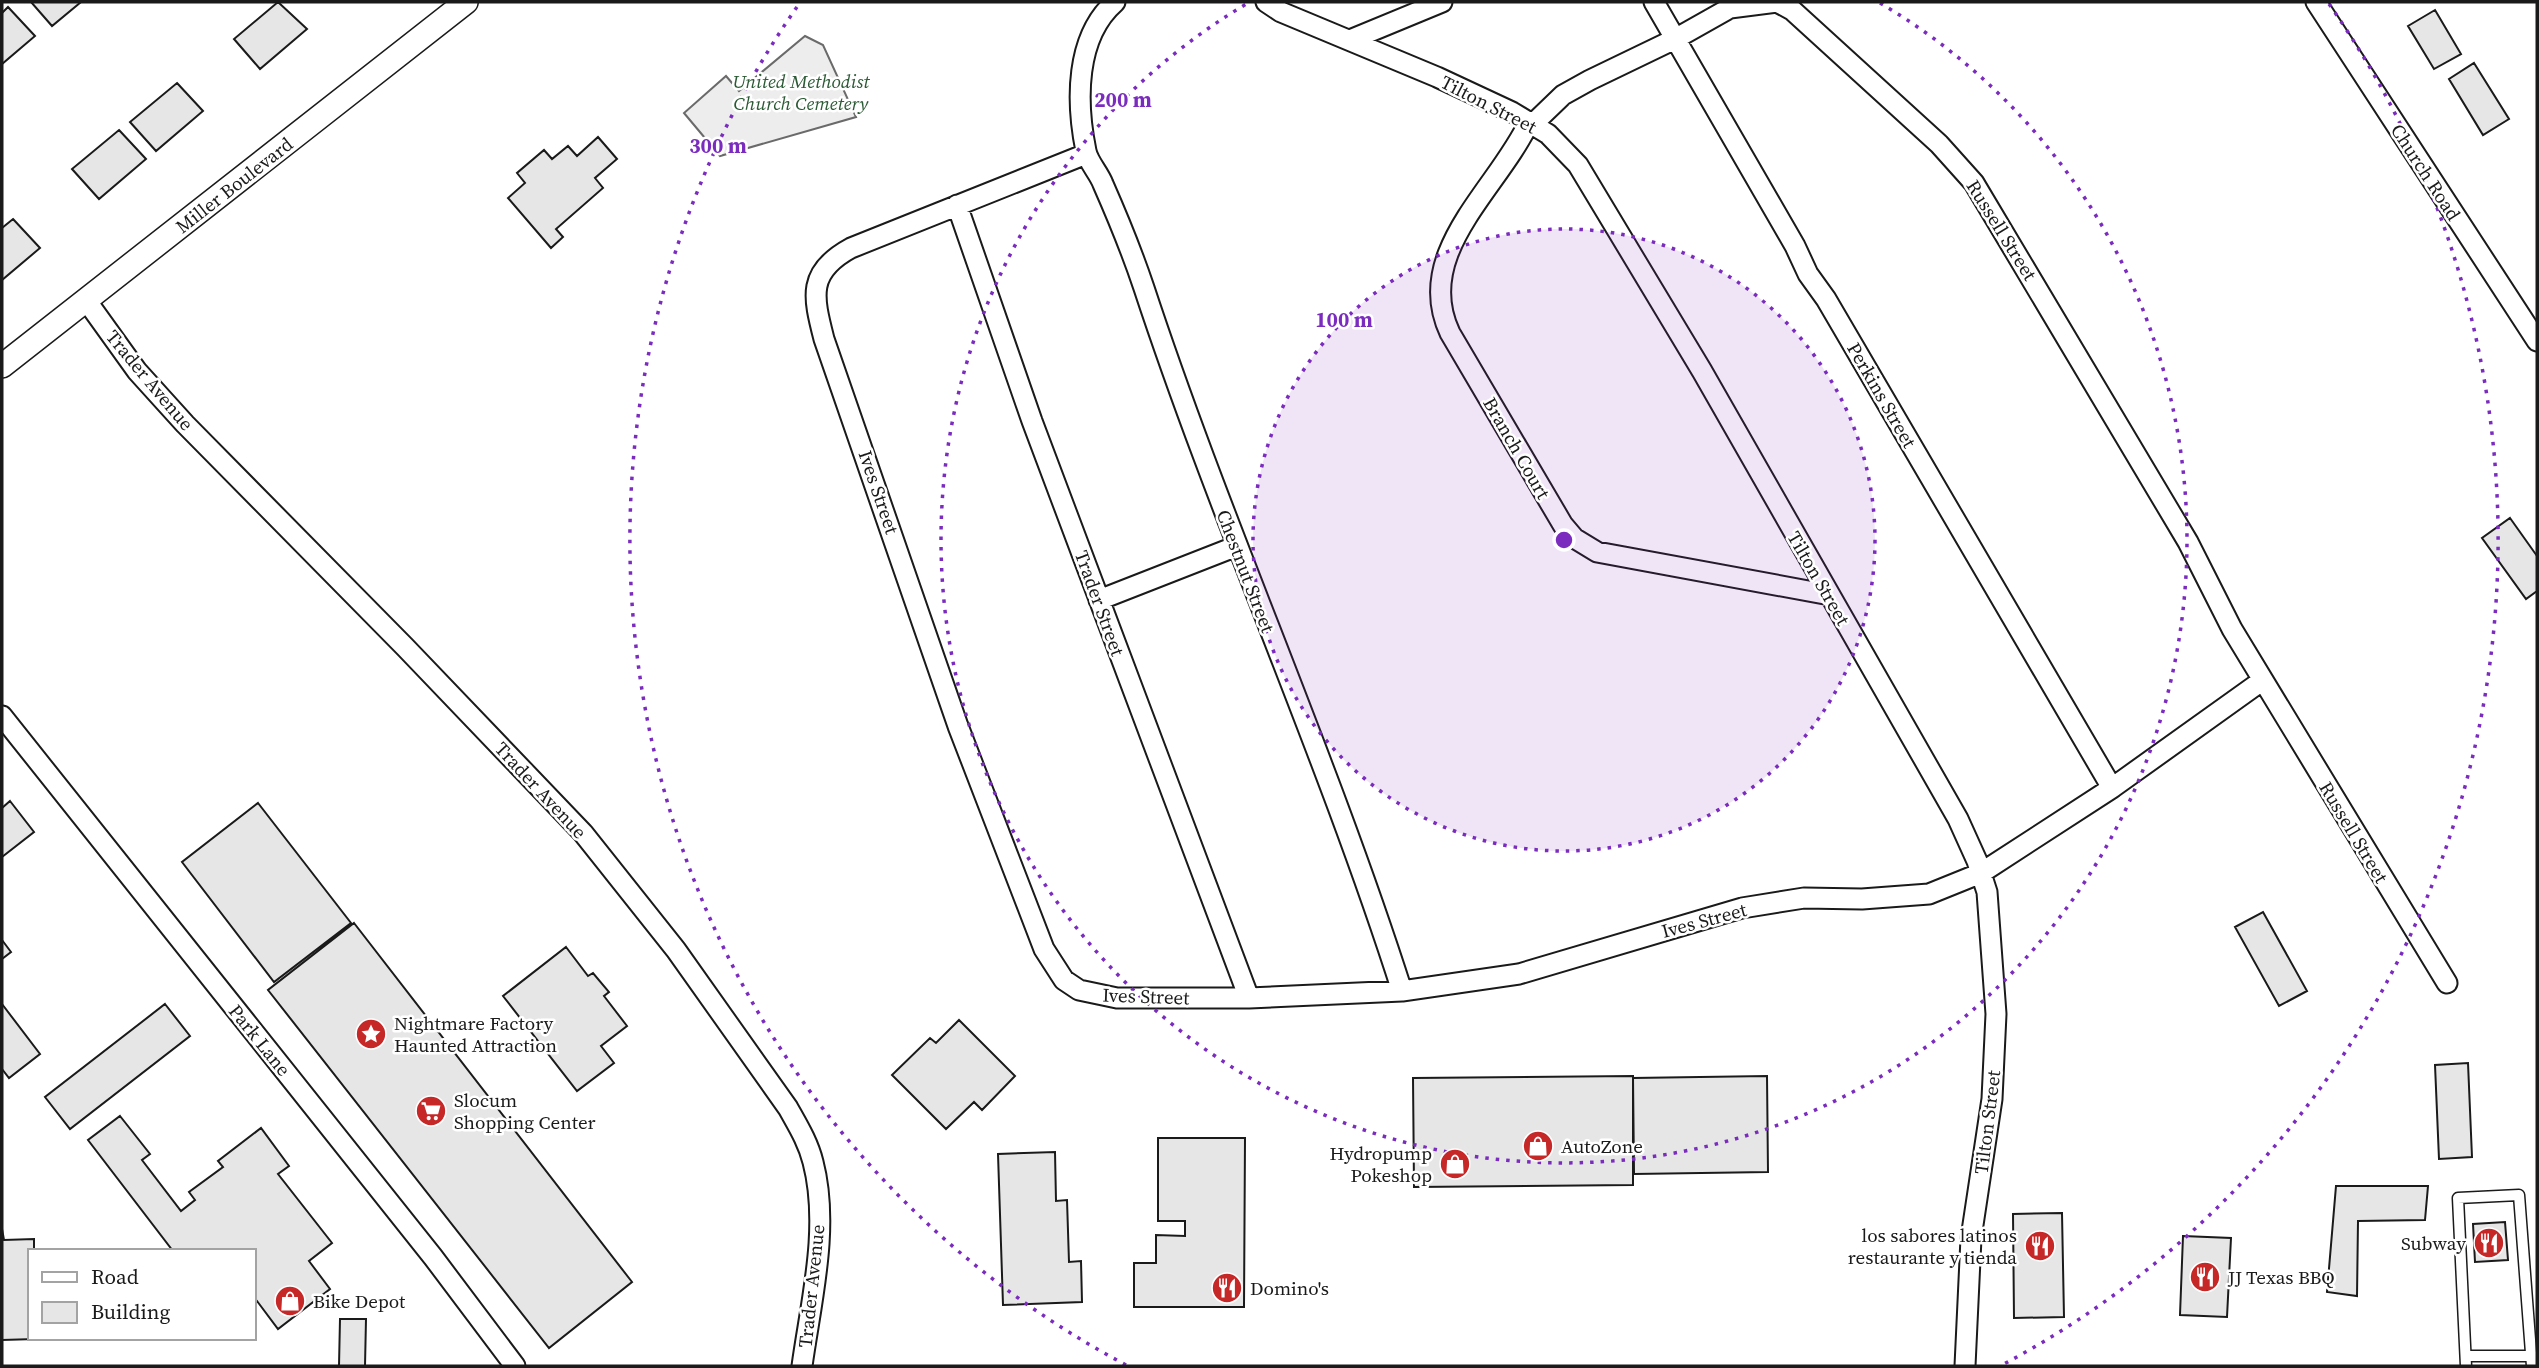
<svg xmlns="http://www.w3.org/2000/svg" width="2539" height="1368" font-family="'Source Serif 4',serif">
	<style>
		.built { fill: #ededed; stroke: #6a6a6a; stroke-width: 2 }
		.building { fill: #e6e6e6; stroke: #1a1a1a; stroke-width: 2 }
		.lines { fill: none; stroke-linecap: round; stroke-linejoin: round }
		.service-casing { stroke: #1a1a1a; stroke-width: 13 }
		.minor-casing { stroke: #1a1a1a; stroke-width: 23 }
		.tertiary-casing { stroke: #1a1a1a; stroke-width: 26 }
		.service { stroke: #fff; stroke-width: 10 }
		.minor { stroke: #fff; stroke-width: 19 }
		.tertiary { stroke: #fff; stroke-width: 23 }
		.ring { fill: none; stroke: #7b2cbf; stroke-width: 3.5; stroke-dasharray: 3.5 7 }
		.labels { text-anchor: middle; stroke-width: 5; stroke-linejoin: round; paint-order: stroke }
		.park-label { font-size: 19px; font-style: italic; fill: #2b5a34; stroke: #fff }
		.street-label { font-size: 19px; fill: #1a1a1a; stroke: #fff }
		.poi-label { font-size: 19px; fill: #1a1a1a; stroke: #fff; text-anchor: start }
		.centre { fill: #7b2cbf; stroke: #fff; stroke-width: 3.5 }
		.ring-label { font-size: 21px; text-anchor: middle; font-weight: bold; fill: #7b2cbf; stroke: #fff; stroke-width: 5; stroke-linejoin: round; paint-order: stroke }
	</style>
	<rect width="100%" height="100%" fill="#fff"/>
	<path class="built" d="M805,36l18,9 33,72 -136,39 -36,-43 42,-37 13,15z"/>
	<path class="building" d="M31,2h50l-29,24z
		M278,2l29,27 -47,40 -26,-30z
		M8,7l27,29 -33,28v-51z
		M2435,10l26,44 -27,15 -26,-43z
		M2474,63l35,56 -26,16 -34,-56z
		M177,83l26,28 -47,40 -26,-29z
		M119,130l27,29 -47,40 -27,-30z
		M598,137l19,22 -22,19 8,10 -47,41 7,8 -12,11 -43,-50 17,-15 -8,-10 27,-23 8,9 16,-13 9,10z
		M13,219l27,29 -38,32v-52z
		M2510,518l27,38v35l-11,8 -44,-61z
		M10,801l24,31 -32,25v-49z
		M258,803l93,120 -77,59 -92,-120z
		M2263,912l44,79 -28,15 -44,-79z
		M354,923l278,359 -83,66 -281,-358z
		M2,940l9,12 -9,7z
		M566,947l22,29 5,-3 16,19 -5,4 23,30 -26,20 13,17 -37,28 -74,-95z
		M2,1004l38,50 -31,24 -7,-9z
		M165,1004l25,32 -120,93 -25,-32z
		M959,1020l56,56 -33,34 -8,-8 -28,27 -54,-54 38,-37 6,5z
		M2468,1063l4,94 -33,2 -4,-94z
		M1633,1076v109l-219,2 -1,-109z
		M1767,1076l1,96 -134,2 -1,-96z
		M120,1116l30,38 -8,6 39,51 14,-11 -6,-8 34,-25 -5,-6 43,-33 28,38 -11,8 54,69 -23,18 21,28 -52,40 -21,-28 -3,2v-52h-81l-85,-111z
		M1158,1138h87l-1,169h-110v-44h22v-28l29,1v-15h-27z
		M1055,1152l1,49 11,-1 2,62 12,-1 1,41 -79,3 -5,-151z
		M2336,1186h92l-3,34 -67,1 -1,75 -30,-4z
		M2062,1213l2,104 -50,1 -1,-104z
		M2505,1222l3,38 -33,2 -2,-38z
		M2,1229l2,11 30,-1v12h-4v87l6,1 -34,1z
		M2183,1236l48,2 -4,79 -47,-2z
		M340,1319h26l-1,47h-26z"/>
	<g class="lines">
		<g class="service-casing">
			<path id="service" d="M2466,1356h65
				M2466,1366l-8,-168 61,-3 13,171"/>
		</g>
		<g class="minor-casing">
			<path id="minor" d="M1115,2c-40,35 -39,100 -29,149 2,11 13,22 17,33 15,34 29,68 41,104 78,237 182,465 258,703
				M1266,2l15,10 156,65 75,35 36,22 30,31 124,206 256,448 19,42 10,31 9,122 -4,85 -21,139 -6,128
				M1654,2l141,244 13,28 18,25 286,489
				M2316,2l221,339
				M1350,40l92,-38
				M1086,154l-235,94c-44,24 -38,48 -27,91l134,387 86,223 20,31 15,10 38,8h132l153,-7 117,-17 223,-66 62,-10 58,1 67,-5 52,-21 131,-85 151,-108
				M957,205l75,216 217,577
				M86,300l51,71 48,53 220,223 178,186 93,117 112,158c10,18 20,34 25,54 17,65 -2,139 -11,204
				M1830,595l-233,-43 -23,-14 -11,-13 -113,-192c-38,-80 48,-144 79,-211l7,-1 27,-26 27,-15 85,-41 55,-31 47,-6 15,8 147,134 35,39 214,359 44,87 215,354
				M1099,600l138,-54
				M2,716l431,541 82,109"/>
		</g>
		<g class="tertiary-casing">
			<path id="tertiary" d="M2,366l464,-364"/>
		</g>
		<use href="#service" class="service"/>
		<use href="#minor" class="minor"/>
		<use href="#tertiary" class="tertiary"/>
	</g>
	<circle cx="1564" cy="540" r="311" fill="#7b2cbf" fill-opacity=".12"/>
	<g class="ring">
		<circle cx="1564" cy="540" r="311"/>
		<path d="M1880 3A623 623 0 1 1 1248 3"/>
		<path d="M1126 1365A934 934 0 0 1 799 4M2329 4A934 934 0 0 1 2002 1365"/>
	</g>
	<defs>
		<g id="sight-disc" transform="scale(1.575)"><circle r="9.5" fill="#c62828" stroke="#fff"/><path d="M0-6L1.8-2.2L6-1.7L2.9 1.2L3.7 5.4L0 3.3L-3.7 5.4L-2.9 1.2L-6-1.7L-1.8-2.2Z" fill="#fff"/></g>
		<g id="supermarket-disc" transform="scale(1.575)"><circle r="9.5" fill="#c62828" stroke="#fff"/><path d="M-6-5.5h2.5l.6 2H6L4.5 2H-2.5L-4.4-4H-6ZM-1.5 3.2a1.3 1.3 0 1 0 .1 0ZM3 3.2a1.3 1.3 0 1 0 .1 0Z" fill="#fff"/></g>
		<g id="shop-disc" transform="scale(1.575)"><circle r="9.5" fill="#c62828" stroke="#fff"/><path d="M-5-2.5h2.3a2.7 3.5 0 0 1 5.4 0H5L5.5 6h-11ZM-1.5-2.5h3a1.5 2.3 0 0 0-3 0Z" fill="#fff"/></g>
		<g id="restaurant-disc" transform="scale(1.575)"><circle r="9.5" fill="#c62828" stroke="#fff"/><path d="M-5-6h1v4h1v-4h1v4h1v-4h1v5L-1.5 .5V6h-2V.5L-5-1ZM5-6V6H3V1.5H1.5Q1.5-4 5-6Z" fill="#fff"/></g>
	</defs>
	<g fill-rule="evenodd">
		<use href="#sight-disc" x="371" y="1034"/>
		<use href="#supermarket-disc" x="431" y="1111"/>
		<use href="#shop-disc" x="1538" y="1146"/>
		<use href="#shop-disc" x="1455" y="1164"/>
		<use href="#restaurant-disc" x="2489" y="1243"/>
		<use href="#restaurant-disc" x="2040" y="1246"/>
		<use href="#restaurant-disc" x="2205" y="1277"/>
		<use href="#restaurant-disc" x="1227" y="1288"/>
		<use href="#shop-disc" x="290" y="1301"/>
	</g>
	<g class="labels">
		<g class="park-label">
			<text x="801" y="88">United Methodist<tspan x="801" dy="22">Church Cemetery</tspan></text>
		</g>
		<g class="street-label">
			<text transform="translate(1489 104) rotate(27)" y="7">Tilton Street</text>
			<text transform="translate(2426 172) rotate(57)" y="7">Church Road</text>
			<text transform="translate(234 185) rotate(-38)" y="7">Miller Boulevard</text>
			<text transform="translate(2002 230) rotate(58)" y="7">Russell Street</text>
			<text transform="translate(150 380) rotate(50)" y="7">Trader Avenue</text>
			<text transform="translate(1882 395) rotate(60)" y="7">Perkins Street</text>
			<text transform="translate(1517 448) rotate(60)" y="7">Branch Court</text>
			<text transform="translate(879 492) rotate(71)" y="7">Ives Street</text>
			<text transform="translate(1246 571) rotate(69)" y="7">Chestnut Street</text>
			<text transform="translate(1819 578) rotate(60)" y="7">Tilton Street</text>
			<text transform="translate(1100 603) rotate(70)" y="7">Trader Street</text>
			<text transform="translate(541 790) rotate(47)" y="7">Trader Avenue</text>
			<text transform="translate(2354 832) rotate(59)" y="7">Russell Street</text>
			<text transform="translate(1704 920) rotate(-15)" y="7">Ives Street</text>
			<text transform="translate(1146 996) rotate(2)" y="7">Ives Street</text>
			<text transform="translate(260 1040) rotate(51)" y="7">Park Lane</text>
			<text transform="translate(1987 1122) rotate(-83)" y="7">Tilton Street</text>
			<text transform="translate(811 1286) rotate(-84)" y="7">Trader Avenue</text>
		</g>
		<g class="poi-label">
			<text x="394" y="1030">Nightmare Factory<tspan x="394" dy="22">Haunted Attraction</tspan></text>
			<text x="454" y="1107">Slocum<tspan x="454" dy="22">Shopping Center</tspan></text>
			<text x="1561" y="1153">AutoZone</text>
			<text x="1432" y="1160" text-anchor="end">Hydropump<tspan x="1432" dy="22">Pokeshop</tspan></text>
			<text x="2017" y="1242" text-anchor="end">los sabores latinos<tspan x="2017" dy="22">restaurante y tienda</tspan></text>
			<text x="2466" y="1250" text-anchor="end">Subway</text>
			<text x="2228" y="1284">JJ Texas BBQ</text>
			<text x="1250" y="1295">Domino's</text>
			<text x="313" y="1308">Bike Depot</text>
		</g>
	</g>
	<circle cx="1564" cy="540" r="10" class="centre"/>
	<g class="ring-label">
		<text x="1123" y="107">200 m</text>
		<text x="718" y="153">300 m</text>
		<text x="1344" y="327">100 m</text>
	</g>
	<rect width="2539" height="1368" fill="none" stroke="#1a1a1a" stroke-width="7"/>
	<rect x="28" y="1249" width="228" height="91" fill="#ffffff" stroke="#a3a3a3" stroke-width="2"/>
	<rect x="42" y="1272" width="35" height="10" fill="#ffffff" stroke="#a3a3a3" stroke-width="2"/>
	<text x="91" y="1284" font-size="21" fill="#1a1a1a">Road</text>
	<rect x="42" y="1302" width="35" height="21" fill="#e6e6e6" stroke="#a3a3a3" stroke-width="2"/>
	<text x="91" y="1319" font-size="21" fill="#1a1a1a">Building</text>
</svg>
